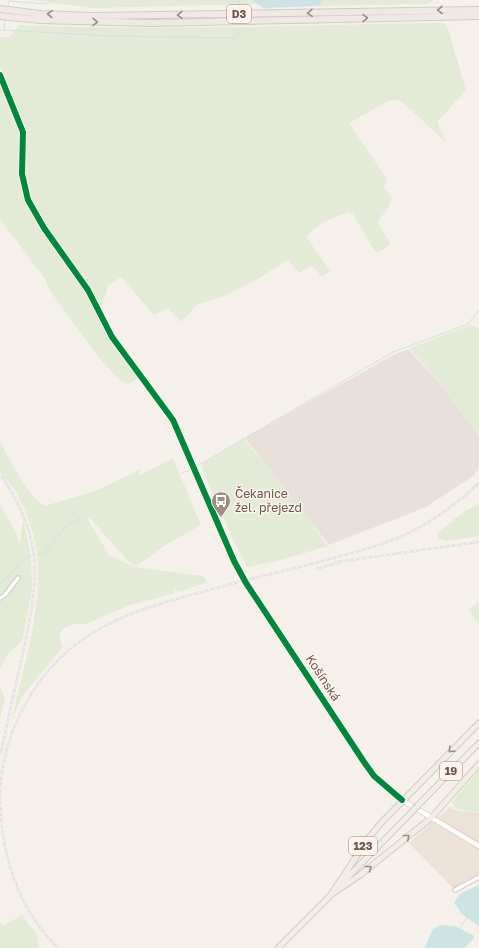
<svg xmlns="http://www.w3.org/2000/svg" width="479" height="948" font-family="'Golos Text',sans-serif">
	<style>
		.residential { fill: #ede2d8 }
		.industrial { fill: #e7e0db }
		.green { fill: #e3ead6 }
		.water { fill: #cee3e3 }
		.lines { fill: none; stroke-linecap: round; stroke-linejoin: round }
		.stream { stroke: #cee3e3; stroke-width: 1 }
		.minor-casing { stroke: #d4cdc9; stroke-width: 5.5 }
		.tertiary-casing { stroke: #d4cdc9; stroke-width: 6 }
		.secondary-casing { stroke: #d4ccc7; stroke-width: 6 }
		.primary-casing { stroke: #d3cbc7; stroke-width: 7 }
		.motorway-casing { stroke: #d3cbc7; stroke-width: 8 }
		.minor { stroke: #fefdfc; stroke-width: 3.5 }
		.tertiary { stroke: #fefdfc; stroke-width: 4 }
		.secondary { stroke: #fefdfc; stroke-width: 4.5 }
		.primary { stroke: #f1ece6; stroke-width: 5 }
		.motorway { stroke: #efe8e5; stroke-width: 6 }
		.rail-casing { stroke: #e3e2e3; stroke-width: 2.5 }
		.rail { stroke: #fcf4ec; stroke-width: 1; stroke-dasharray: 3; stroke-linecap: butt }
		.primary-bridge-casing { stroke: #d3cbc7; stroke-width: 7; stroke-linecap: butt }
		.primary-bridge { stroke: #f1ece6; stroke-width: 5 }
		.cycleway-casing { stroke: #fcf4ec; stroke-width: 8 }
		.cycleway { stroke: #00873e; stroke-width: 6 }
		.oneway { stroke: #9c8a83 }
		.oneway2 { stroke: #9c8b83 }
		.labels { text-anchor: middle; stroke-width: 3; stroke-linejoin: round; paint-order: stroke }
		.shield { fill: #fcf4ec; stroke: #99867d; stroke-width: 1 }
		.shield-label { font-size: 11px; font-weight: bold; fill: #6f574e }
		.poi-label { font-size: 12px; fill: #6f574e; stroke: #fcf4ec; text-anchor: start }
		.street-label { font-size: 12px; fill: #6f574e; stroke: #fcf4ec }
	</style>
	<rect width="100%" height="100%" fill="#f5f0ea"/>
	<path class="residential" d="M451,806l1,3 7,2 20,2v65l-16,11 -11,-2 -43,-44z"/>
	<path class="industrial" d="M408,349l35,38 36,48v32l-6,9 -47,31 -97,38 -84,-107 148,-83z"/>
	<path class="green" d="M31,0h221l6,4 -165,4z
		M324,0h109v1l-6,3 -109,2z
		M434,23h11l2,3 19,64 -29,32 9,20 -46,-42 -12,1 -39,22 38,56 -3,8 8,11 -3,9 -12,15 13,21 -5,6 -7,3 -4,-2 -21,-36 -4,-2c-15,5 -30,10 -42,24v2l23,33 -8,6 -10,-12 -13,8 -11,-13 -32,20 -32,16 -26,8 -17,18 -13,-14 -14,7 -33,-38 -13,9 -6,20 -4,5 13,27 27,38 -4,5 -7,3c-17,-6 -64,-76 -78,-95l-4,-10 -45,-60v-133l2,3h7l-9,-23v-29h10l9,-12c139,6 277,0 415,-2z
		M470,325l9,3v106l-37,-49 -33,-37z
		M244,439l44,53 40,54 -51,15 -30,6 -14,-27 -32,-73 2,-4z
		M0,441c7,14 31,60 45,65l53,-16 43,-21 -3,7 35,-18 28,67 -32,18 -33,23 -8,-5 -39,-44 -1,3 21,35 25,12 69,9 5,6 -30,10 -4,-4 1,5 -45,12 -44,19c-10,-2 -22,1 -27,11l4,12 -40,48 -11,24c11,-51 35,-126 23,-177 -4,-19 -11,-37 -21,-53 -4,-6 -13,-14 -14,-20 0,-9 0,-20 0,-28z
		M0,504l16,29 4,10 3,-23 8,36 1,35 -10,50 -14,13 -8,14z
		M479,504v32l-34,5 -7,-3 -1,-4c13,-11 26,-24 42,-30z
		M479,602v23l-10,-15z
		M0,686l5,13 -5,19z
		M479,770v42h-8l-16,-4 -3,-6z
		M22,915l15,20 2,13h-39v-25l3,3z"/>
	<path class="water" d="M252,0h72l-6,6 -55,2z
		M479,885v41l-16,-11 -9,-12 6,-9z
		M441,925l14,1 18,9 1,3 -10,10h-40l9,-19z"/>
	<g class="lines">
		<path class="stream" d="M8,7l1,-6 39,3 3,-4
			M239,7l1,-7
			M0,30h4l1,-9
			M4,30l105,6 127,2 3,-6
			M197,466l196,-114 75,-28 11,-14
			M182,473l9,-4
			M38,555l6,-2 23,-28 13,-6
			M24,559l7,-3
			M0,584l16,-15 3,-6
			M459,929l8,-11"/>
		<g class="minor-casing">
			<path id="minor" d="M0,598l5,-3 13,-17
				M455,890l24,-13"/>
		</g>
		<g class="tertiary-casing">
			<path id="tertiary" d="M0,75l23,57 -1,42 6,26 16,28 44,62 24,47 61,83 61,141 12,22 118,179 10,14 28,24"/>
		</g>
		<g class="secondary-casing">
			<path id="secondary" d="M402,800l77,46"/>
		</g>
		<g class="primary-casing">
			<path id="primary" d="M424,799l55,-56
				M339,886l67,-68
				M332,894l28,-19 71,-57 48,-54
				M330,896l38,-57 13,-16 98,-100
				M278,948l53,-53"/>
		</g>
		<g class="motorway-casing">
			<path id="motorway" d="M0,9l40,5 53,2 386,-6
				M0,16l40,4 111,3 328,-7"/>
		</g>
		<use href="#minor" class="minor"/>
		<use href="#tertiary" class="tertiary"/>
		<use href="#secondary" class="secondary"/>
		<use href="#primary" class="primary"/>
		<use href="#motorway" class="motorway"/>
		<g class="rail-casing">
			<path id="rail" d="M0,474c44,62 39,104 24,174 -8,35 -16,70 -23,105
				M336,562l143,-20
				M316,569l25,-7
				M58,948c-41,-40 -58,-97 -58,-154 1,-32 11,-65 27,-93 41,-72 104,-90 178,-110 37,-10 74,-19 110,-28 28,-8 56,-14 83,-25 30,-13 57,-32 81,-55"/>
		</g>
		<use href="#rail" class="rail"/>
		<g class="primary-bridge-casing">
			<path id="primary-bridge" d="M406,818l18,-19"/>
		</g>
		<use href="#primary-bridge" class="primary-bridge"/>
		<g class="cycleway-casing">
			<path id="cycleway" d="M0,75l23,57 -1,42 6,26 16,28 44,62 24,47 61,83 61,141 12,22 118,179 10,14 28,24"/>
		</g>
		<use href="#cycleway" class="cycleway"/>
	</g>
	<defs><path id="oneway-chevron" d="M-2-3.5L2.5 0L-2 3.5" fill="none" stroke-width="1.6" stroke-linecap="round" stroke-linejoin="round"/></defs>
	<g class="oneway">
		<use href="#oneway-chevron" transform="translate(440 10) rotate(179)"/>
		<use href="#oneway-chevron" transform="translate(310 13) rotate(179)"/>
		<use href="#oneway-chevron" transform="translate(50 14) rotate(-178)"/>
		<use href="#oneway-chevron" transform="translate(180 15) rotate(179)"/>
		<use href="#oneway-chevron" transform="translate(365 18) rotate(-1)"/>
		<use href="#oneway-chevron" transform="translate(95 22) rotate(1)"/>
	</g>
	<g class="oneway2">
		<use href="#oneway-chevron" transform="translate(451 750) rotate(135)"/>
		<use href="#oneway-chevron" transform="translate(407 837) rotate(-39)"/>
		<use href="#oneway-chevron" transform="translate(369 868) rotate(-38)"/>
	</g>
	<defs>
		<g id="bus-pin" transform="scale(1)"><path d="M0 17L-7.5 6A9.5 9.5 0 1 1 7.5 6Z" fill="#9e8d85" stroke="#fcf4ec"/><path d="M-5-6H5V4H4V6H2V4H-2V6H-4V4H-5ZM-3.5-4V0h7V-4ZM-3.5 1.2v1.5H-2V1.2ZM2 1.2v1.5H3.5V1.2Z" fill="#fff"/></g>
	</defs>
	<g fill-rule="evenodd">
		<use href="#bus-pin" x="221" y="501"/>
	</g>
	<g class="labels">
		<g class="shield">
			<rect x="227" y="5" width="24" height="18" rx="3"/>
			<rect x="440" y="762" width="22" height="18" rx="3"/>
			<rect x="349" y="837" width="28" height="18" rx="3"/>
		</g>
		<g class="shield-label">
			<text x="239" y="18">D3</text>
			<text x="451" y="775">19</text>
			<text x="363" y="850">123</text>
		</g>
		<g class="poi-label">
			<text x="235" y="498">Čekanice<tspan x="235" dy="14">žel. přejezd</tspan></text>
		</g>
		<g class="street-label">
			<text transform="translate(323 678) rotate(57)" y="4">Košínská</text>
		</g>
	</g>
</svg>
